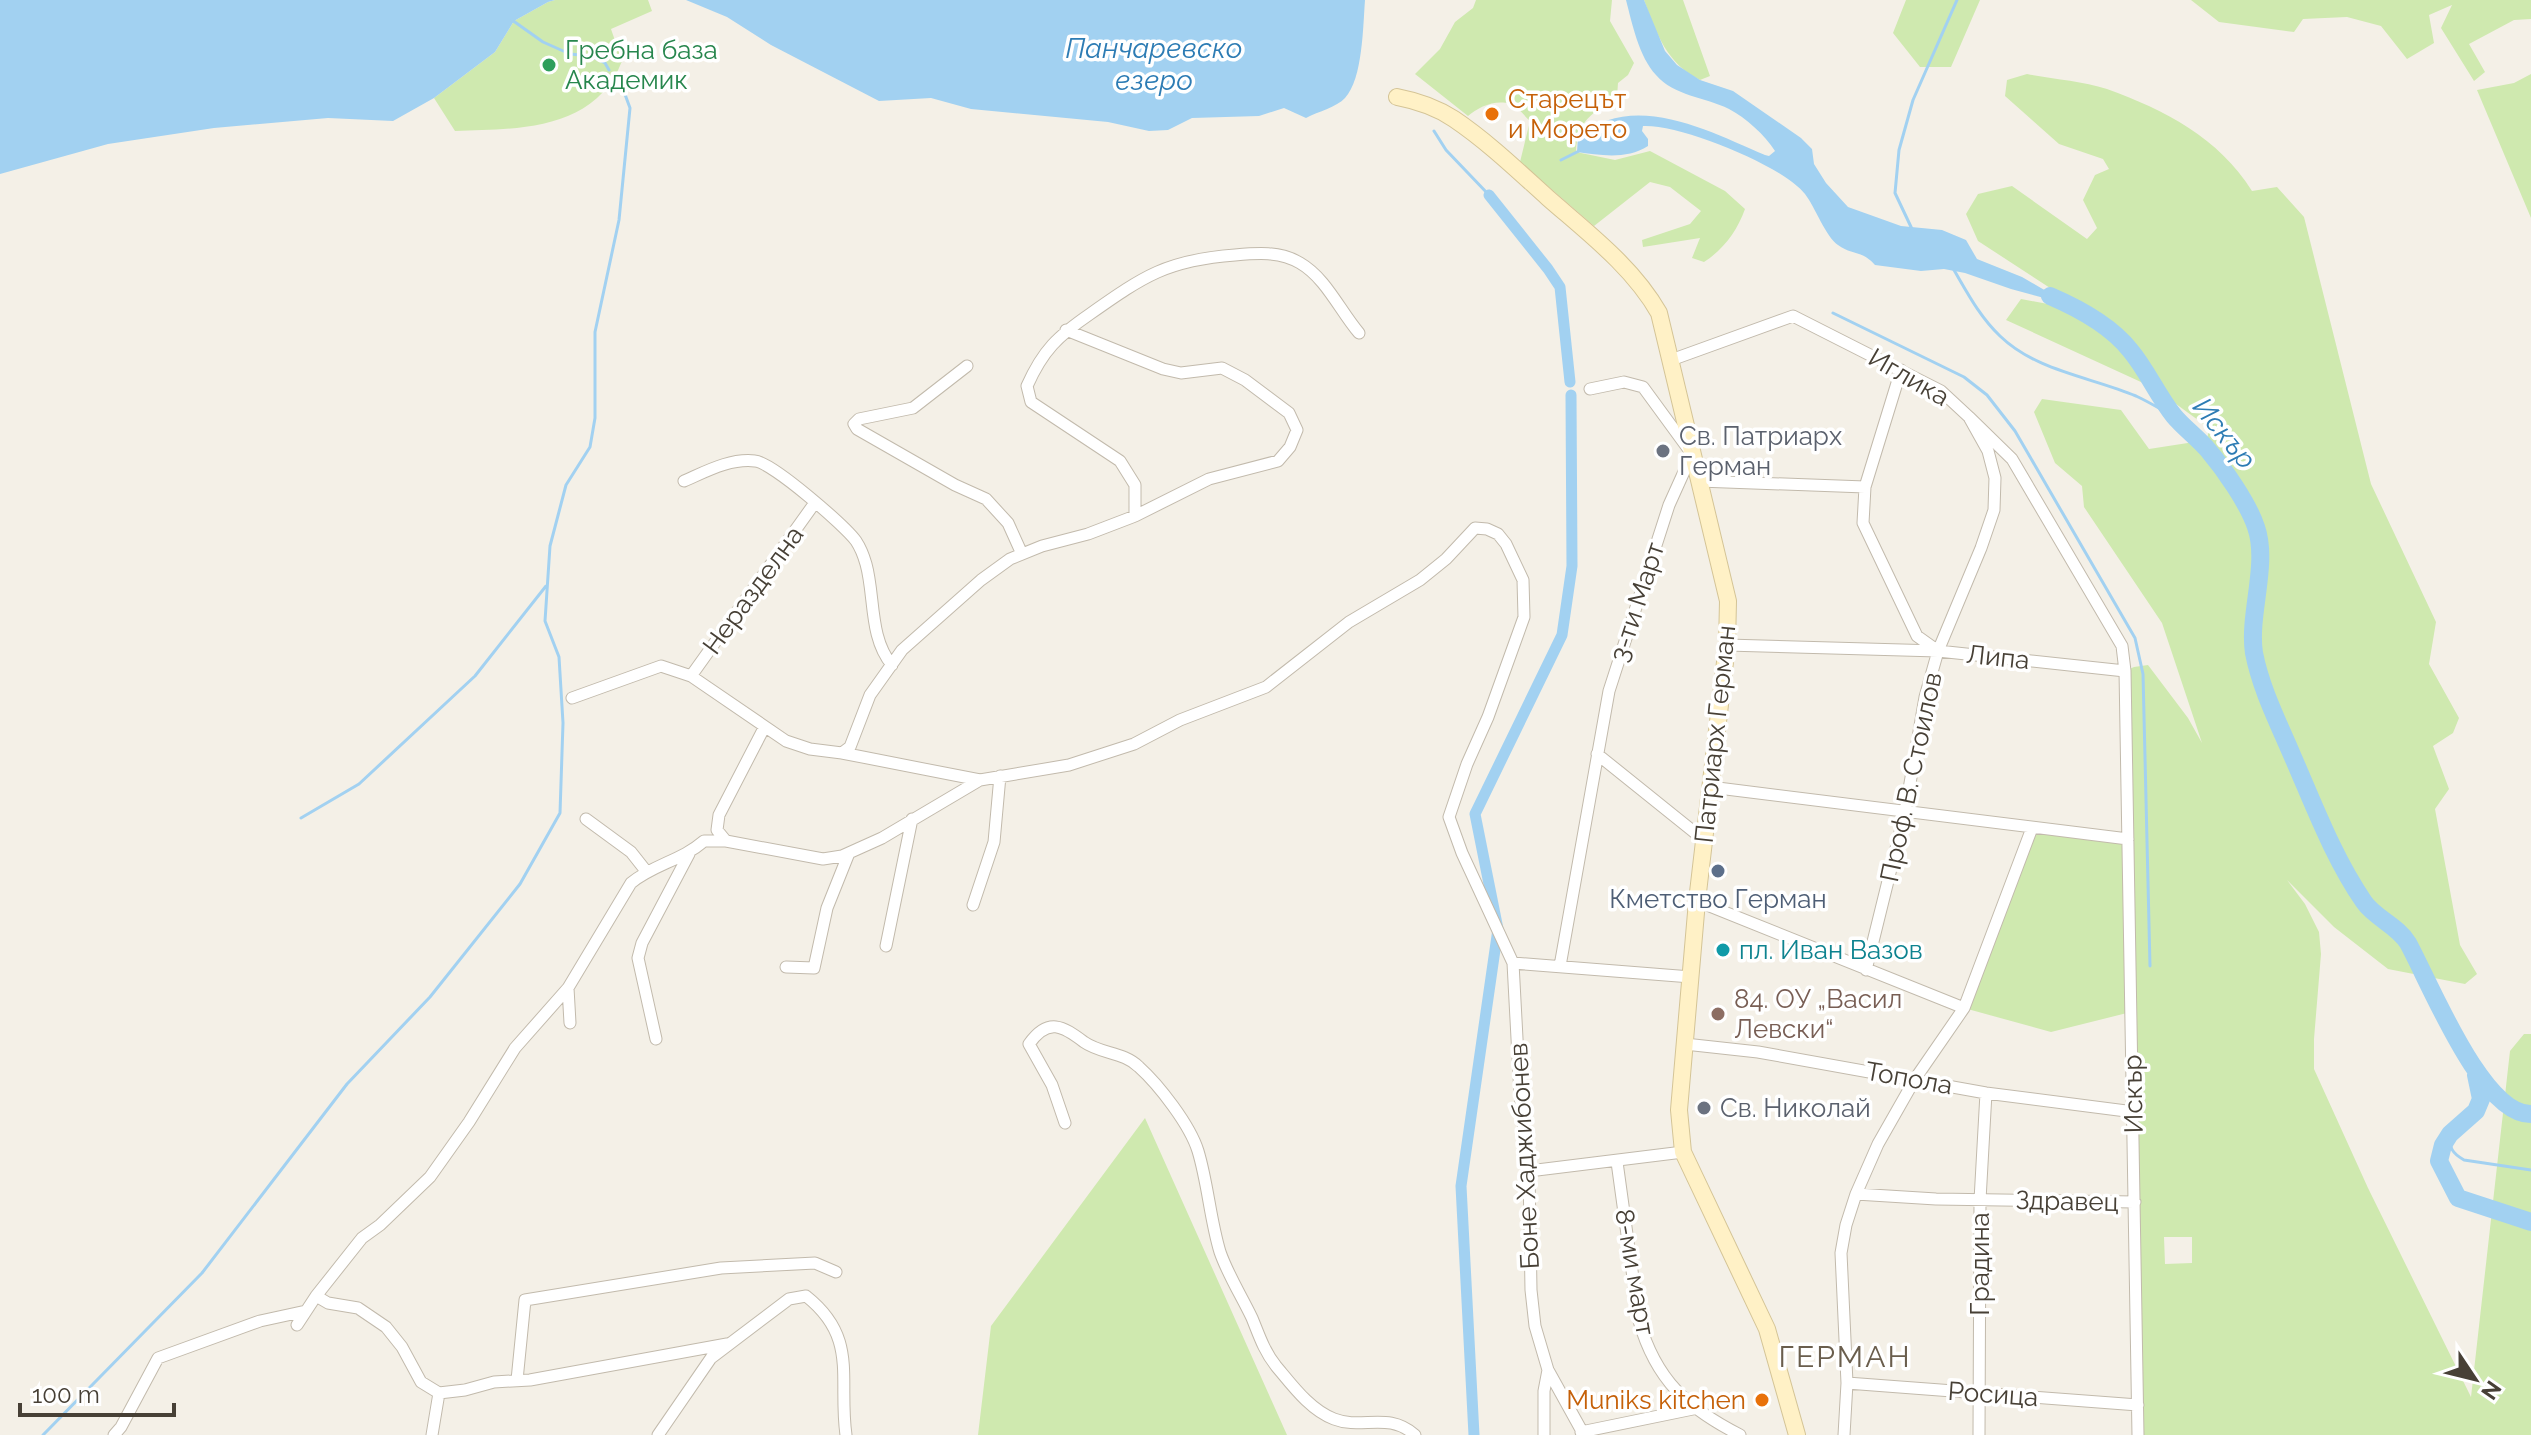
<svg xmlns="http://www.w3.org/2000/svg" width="2531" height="1435" font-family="Raleway,sans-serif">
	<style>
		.green { fill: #cfe9af; fill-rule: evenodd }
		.water { fill: #a2d1f1 }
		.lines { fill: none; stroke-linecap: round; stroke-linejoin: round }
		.stream { stroke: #a2d1f1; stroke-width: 3 }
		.canal { stroke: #a2d1f1; stroke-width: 11 }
		.river { stroke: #a2d1f1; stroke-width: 18 }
		.street-casing { stroke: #c2baac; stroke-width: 13 }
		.secondary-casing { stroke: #d4c496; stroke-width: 18 }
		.street { stroke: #fff; stroke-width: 11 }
		.secondary { stroke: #fff1c6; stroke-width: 16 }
		.leisure-dot { fill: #2e9e5b; stroke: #fff; stroke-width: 3 }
		.food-dot { fill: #e8710a; stroke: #fff; stroke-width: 3 }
		.worship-dot { fill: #6b7280; stroke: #fff; stroke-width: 3 }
		.service-dot { fill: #5c6f8a; stroke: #fff; stroke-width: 3 }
		.culture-dot { fill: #0f9aa8; stroke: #fff; stroke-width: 3 }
		.education-dot { fill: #8d6e63; stroke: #fff; stroke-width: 3 }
		.labels { text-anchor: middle; stroke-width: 7; stroke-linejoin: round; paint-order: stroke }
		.leisure-label { font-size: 26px; fill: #27864d; stroke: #fff; text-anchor: start }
		.food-label { font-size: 26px; fill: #c56008; stroke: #fff; text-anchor: start }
		.street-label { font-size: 26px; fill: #474036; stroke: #fff }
		.worship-label { font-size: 26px; fill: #5b616d; stroke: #fff; text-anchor: start }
		.service-label { font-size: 26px; fill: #4e5e75; stroke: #fff }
		.culture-label { font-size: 26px; fill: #0d838f; stroke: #fff; text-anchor: start }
		.education-label { font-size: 26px; fill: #785e54; stroke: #fff; text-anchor: start }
		.water-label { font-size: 28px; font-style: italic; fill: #2d7cb4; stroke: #fff }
		.quarter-label { font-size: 30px; letter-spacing: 2px; fill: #6a5e4d; stroke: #fff }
	</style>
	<rect width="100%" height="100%" fill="#f4f0e7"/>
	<path class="green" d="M555,0h93l4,11 -41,18 11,32c-27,70 -104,68 -167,70l-21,-33 61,-46 19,-31 34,-19z
		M1476,0h136l-2,21 24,42 -6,12 -10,8 -1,14c-24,16 -40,23 -41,55l39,8 35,-9 75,40 20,18c-8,22 -21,40 -41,53l-12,-4 8,-20 -57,9 -1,-7 48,-16 11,-13 -31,-24 -20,-5 -56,44 -74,-64 10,-41c-6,-5 -12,-15 -20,-17 -14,-5 -32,3 -42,12l-53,-42 25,-25 15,-27 18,-14z
		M1644,0h39l27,76 -10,4c-33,-16 -44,-47 -56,-80z
		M1906,0h74l-29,67h-31l-27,-34z
		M2191,0h340v19l-17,1 -45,24 16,28 -11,9 -33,-53 11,-23 -23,10 5,28 -27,16 -26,-33 -34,-9 -44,2 -9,13 -75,-10z
		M2027,74c26,5 55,7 80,15 58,21 112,49 145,102l25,-4 27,30 67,267 65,138 -7,42 30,54 -6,15 -20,13 16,43 -14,20 25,136 17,29 -12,10 -77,-15 -54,-42 -47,-47 18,24 14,28 2,22 -7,85v30l54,119 103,209 39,-346 14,-17h7v401h-393l-7,-423 -80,20 -87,-24 68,-180 96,11 -3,-168 9,-4 14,-2 40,53 14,25 -40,-120 -78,-116 -2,-21 -27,-23 -21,-51 8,-13 79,11 28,39 58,-9 2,-12 -55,-40 -148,-68 15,-21 43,8 3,-8 -89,-58 -12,-27 12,-20 34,-8 75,53 10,-11 -14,-28 12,-25 14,-6 -6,-10 -44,-15 -54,-48 2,-16zM2164,1237h28v26l-27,1z
		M2531,74v144l-54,-128 37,-7z
		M1145,1118l142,317h-309l13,-109z"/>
	<path class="water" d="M0,0h555l-7,2 -34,19 -19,31 -61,46 -41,23 -65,-3 -114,10 -106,16 -108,30z
		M686,0h679c-2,25 -2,79 -20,98 -8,9 -28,14 -39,20l-22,-10 -25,8 -67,2 -24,12 -19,1 -41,-9 -137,-13 -40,-11 -52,3 -108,-56 -44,-28z
		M1626,0h18l21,51 12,14 23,15 33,11 68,47 11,11 2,15 12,19 22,24 53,19 41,4 24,10 11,19 45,18 48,28 -59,-16 -46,-16 -21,-4 -23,2 -46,-6c-13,-15 -24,-10 -37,-20 -12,-8 -23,-38 -33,-51 -23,-29 -125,-70 -162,-68l-1,5 6,8v7c-22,14 -48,9 -71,6l1,-15c55,-47 131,-6 187,18l4,1 6,-5c-10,-16 -29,-33 -46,-42 -24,-12 -55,-13 -73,-34 -17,-18 -24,-52 -30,-75z"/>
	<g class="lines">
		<path class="stream" d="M512,20l31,22 27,12 21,2 14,7 4,7
			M1434,131l12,19 43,45
			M1561,160l18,-9
			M1912,229l-17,-36 4,-43 14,-50 44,-100
			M1954,270c14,24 26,47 46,66 36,35 91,41 136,60 13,6 26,14 39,21
			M1833,313l131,64 23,18 28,36 120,207 8,36 7,292
			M301,818l58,-34 116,-108 71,-90
			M2450,1134c-1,14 2,19 14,26l67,10
			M43,1435l159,-162 145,-189 83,-87 90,-113 40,-71 3,-90 -4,-66 -14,-36 5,-75 16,-61 24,-38 5,-29v-86l24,-112 11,-112 -7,-19 -8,-11"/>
		<path class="canal" d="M1489,195l59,74 12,18 10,95
			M1474,1435l-13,-249 37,-257 -23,-115 87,-179 10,-69 -1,-171"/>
		<path class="river" d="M2050,296c28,12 61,30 80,54 17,20 27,45 44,66 10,12 24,22 34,34 16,19 40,53 48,77 13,37 -8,88 -2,126 7,36 24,69 38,102 22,50 41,102 72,147 11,16 34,24 44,41 22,40 74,172 123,171
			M2476,1075l5,24 -5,12 -26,23 -7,11 -4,16 19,37 73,24"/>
		<g class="street-casing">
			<path id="street" d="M1671,360l122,-44 148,75 28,26 19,34 7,27 -1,32 -13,38 -43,103
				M967,366l-54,42 -54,11 -5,5 3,5 98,56 31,14 22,24 14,31
				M1969,417l43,42 110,187 3,25 13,764
				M684,481c21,-9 46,-23 71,-20 17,1 90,65 101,80 4,6 8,16 10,23 9,32 3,74 26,101
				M1699,481l166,6
				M1135,516v-31l-15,-24 -89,-59 -4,-16c16,-36 31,-50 63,-72 54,-38 77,-54 145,-59 22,-2 45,-4 65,8 26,15 40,48 59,70
				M1727,645l211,6 187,20
				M691,676l123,-172
				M572,698l89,-32 30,10 95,65 24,8 32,4 138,27
				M842,753l8,-6 20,-52 32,-45 79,-70 29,-21 32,-13 46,-12 47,-18 74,-37 69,-18 12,-14 7,-17 -8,-17 -44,-33 -23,-12 -41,5 -18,-4 -97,-39
				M1597,754l107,86
				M1710,787l418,52
				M586,819l45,33 15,19
				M726,841l-9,-11 2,-15 45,-87
				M1697,901l267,107
				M973,905l21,-63 6,-66
				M886,946l26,-127
				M1513,963l178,14
				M1560,966l49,-275 60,-186 23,-51 -49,-67 -19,-5 -34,7
				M786,967l28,1 13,-60 22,-55
				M1866,970l39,-158 20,-115 13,-46 -21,-15 -54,-113 2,-36 36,-117
				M570,1023l-2,-35 63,-105c23,-19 50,-22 73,-42h22l97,18 19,-3 40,-18 98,-58 89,-15 65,-21 46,-24 86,-33 83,-65 71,-42 26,-21 29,-31 12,1 11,5 8,10 17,36 1,37 -36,100 -21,47 -18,53 13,36 51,110 7,132 9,76 2,119 4,36 13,44 36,65
				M656,1039l-18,-81 4,-15 47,-89
				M1685,1044l73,8 228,41 148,19
				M1065,1123l-13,-38 -23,-41c19,-27 34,-18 55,-2 17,12 40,10 55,25 20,18 51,58 59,84 10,33 12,68 22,101 8,23 21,43 32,66 7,17 12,33 24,48 16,19 34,44 58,53 28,11 54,-8 81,16
				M1617,1162l22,159c17,59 48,87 101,114
				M1529,1171l154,-19
				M1856,1194l80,5 199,3
				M316,1296l12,7 30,5 28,19 16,20 19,35 18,11 26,-3 29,-8 36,-2 197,-36
				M297,1325l19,-29 46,-58 18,-13 50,-48 39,-55 46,-74 53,-60
				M517,1380l8,-80 196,-32 94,-5 21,9
				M1847,1383l291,22
				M1581,1432l112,-23
				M114,1435l7,-8 37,-69 102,-37 46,-10
				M432,1435l7,-42
				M658,1435l53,-77 78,-59 17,-3c53,42 32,82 40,139
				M1544,1435v-44l4,-21
				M1844,1435l3,-52 -6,-130 5,-28 10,-31 22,-50 37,-65 49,-71 68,-180
				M1979,1435l1,-235 6,-107"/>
		</g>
		<g class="secondary-casing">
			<path id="secondary" d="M1397,97c21,4 39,10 57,22 34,23 64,52 94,79 40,35 85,69 111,115l69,288 -1,44 -30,256 -18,209 4,42 84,177 30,106"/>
		</g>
		<use href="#street" class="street"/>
		<use href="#secondary" class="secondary"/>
	</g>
	<circle class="leisure-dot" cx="549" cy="65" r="8"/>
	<g class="food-dot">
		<circle cx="1492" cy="114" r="8"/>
		<circle cx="1762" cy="1400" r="8"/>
	</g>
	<g class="worship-dot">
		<circle cx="1663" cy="451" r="8"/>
		<circle cx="1704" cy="1108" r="8"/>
	</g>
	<circle class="service-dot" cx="1718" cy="871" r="8"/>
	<circle class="culture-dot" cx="1723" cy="950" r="8"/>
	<circle class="education-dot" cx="1718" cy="1014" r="8"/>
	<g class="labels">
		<g class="leisure-label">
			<text x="565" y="59">Гребна база<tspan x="565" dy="30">Академик</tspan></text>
		</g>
		<g class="food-label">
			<text x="1508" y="108">Старецът<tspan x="1508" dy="30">и Морето</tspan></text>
			<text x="1746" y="1409" text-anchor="end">Muniks kitchen</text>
		</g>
		<g class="street-label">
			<text transform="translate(1909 377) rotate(30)" y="9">Иглика</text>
			<text transform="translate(753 590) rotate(-54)" y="9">Неразделна</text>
			<text transform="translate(1637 602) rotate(-72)" y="9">3-ти Март</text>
			<text transform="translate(1998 657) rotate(6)" y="9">Липа</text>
			<text transform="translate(1715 734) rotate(-84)" y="9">Патриарх Герман</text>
			<text transform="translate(1911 777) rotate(-78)" y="9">Проф. В. Стоилов</text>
			<text transform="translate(1909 1078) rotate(10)" y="9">Топола</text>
			<text transform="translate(2133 1094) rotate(-91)" y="9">Искър</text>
			<text transform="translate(1524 1156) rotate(-93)" y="9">Боне Хаджибонев</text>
			<text transform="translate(2067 1201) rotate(1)" y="9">Здравец</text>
			<text transform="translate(1980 1264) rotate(-90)" y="9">Градина</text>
			<text transform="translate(1635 1272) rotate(80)" y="9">8-ми март</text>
			<text transform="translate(1993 1394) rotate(4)" y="9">Росица</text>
		</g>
		<g class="worship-label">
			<text x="1679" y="445">Св. Патриарх<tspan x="1679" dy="30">Герман</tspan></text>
			<text x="1720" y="1117">Св. Николай</text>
		</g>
		<g class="service-label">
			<text x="1718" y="908">Кметство Герман</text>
		</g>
		<g class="culture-label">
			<text x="1739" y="959">пл. Иван Вазов</text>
		</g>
		<g class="education-label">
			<text x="1734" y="1008">84. ОУ „Васил<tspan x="1734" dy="30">Левски“</tspan></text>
		</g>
		<g class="water-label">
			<text x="1154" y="58">Панчаревско<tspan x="1154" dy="32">езеро</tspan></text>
			<text transform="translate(2225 433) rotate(51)" y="10">Искър</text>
		</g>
		<g class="quarter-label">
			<text x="1845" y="1367">ГЕРМАН</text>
		</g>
	</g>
	<g transform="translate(2475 1379) rotate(125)" stroke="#ffffff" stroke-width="6" paint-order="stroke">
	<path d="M0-6L14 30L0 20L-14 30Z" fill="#474036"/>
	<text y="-12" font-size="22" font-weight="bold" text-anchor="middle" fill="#474036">N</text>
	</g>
	<path d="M20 1403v12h154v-12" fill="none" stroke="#474036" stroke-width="4"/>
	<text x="32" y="1403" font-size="24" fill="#474036" stroke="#ffffff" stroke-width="6" paint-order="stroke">100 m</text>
</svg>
